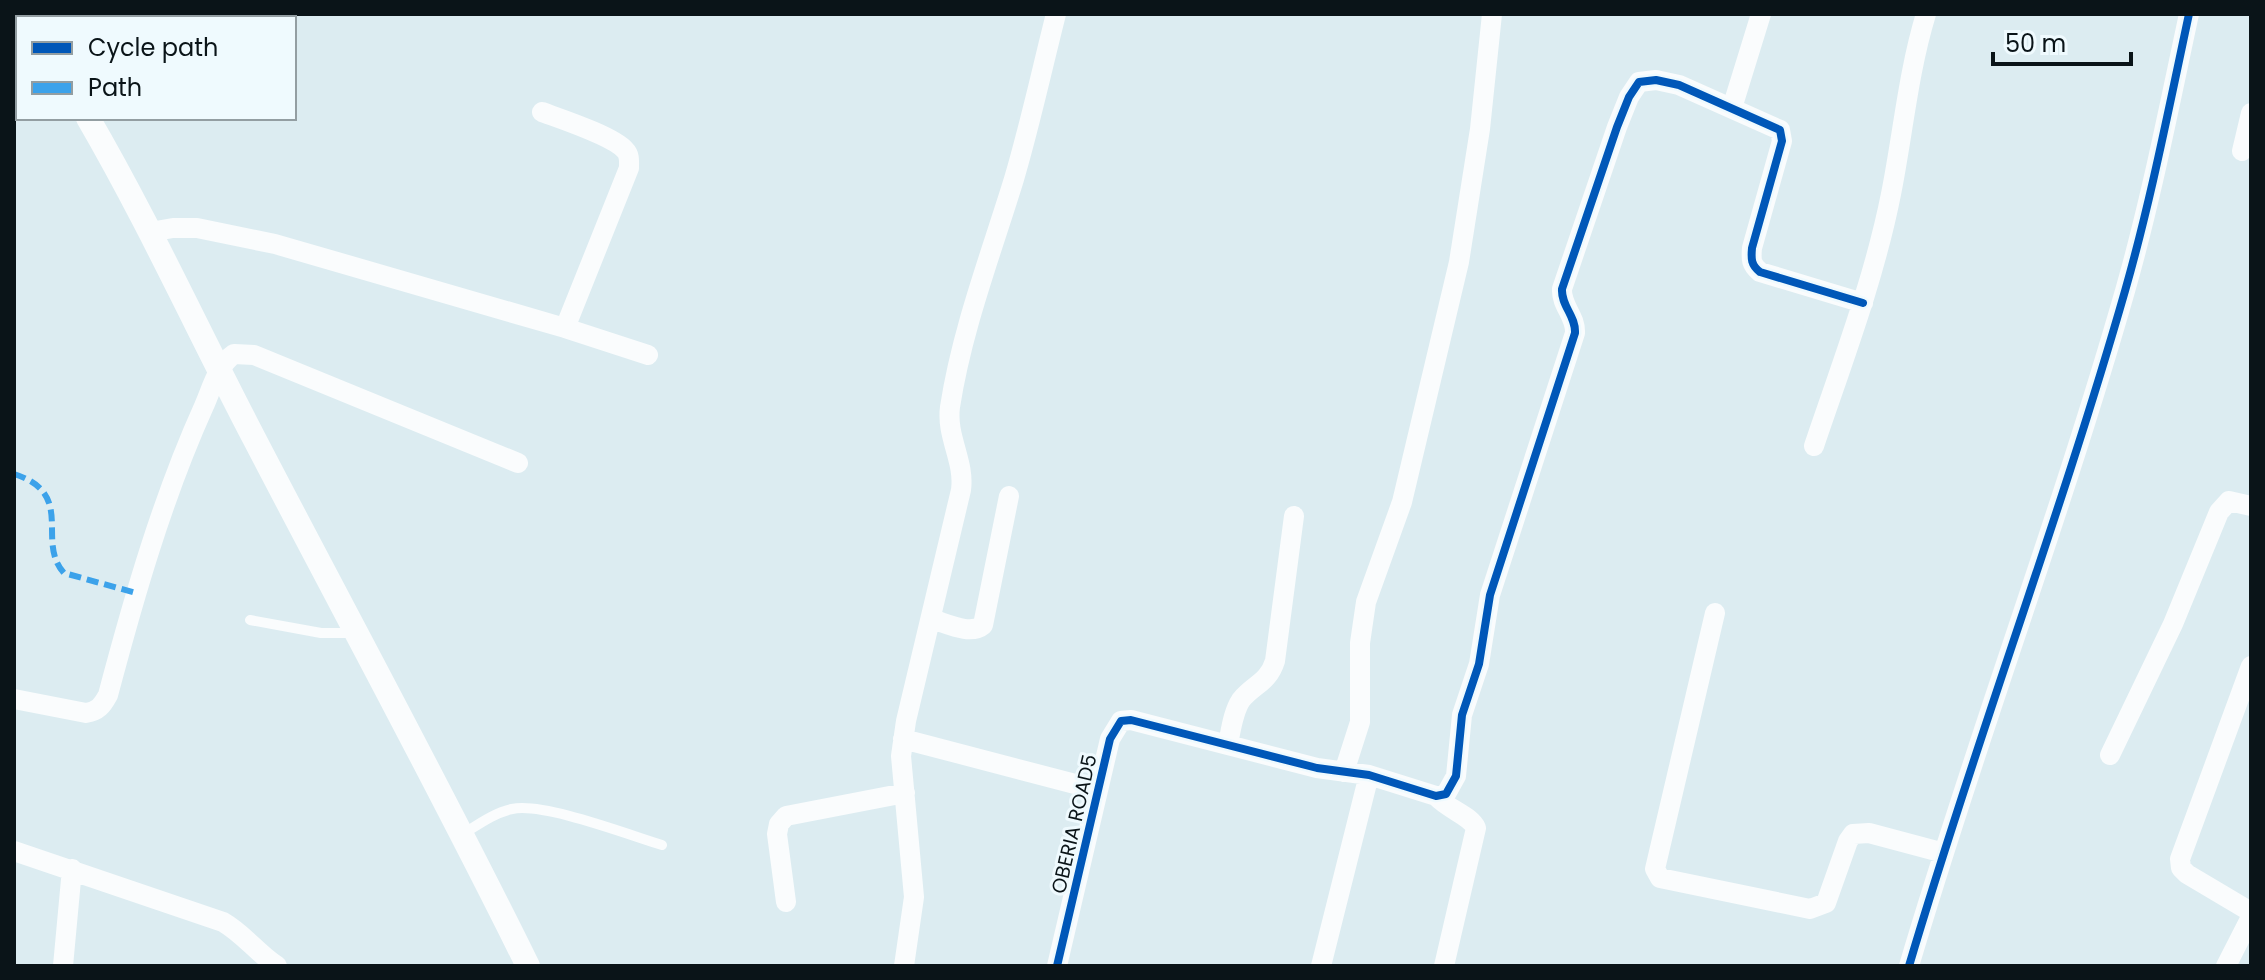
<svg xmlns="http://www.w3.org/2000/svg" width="2265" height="980" font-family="Poppins,sans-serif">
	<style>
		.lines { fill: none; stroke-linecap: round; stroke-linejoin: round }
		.service { stroke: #fafcfd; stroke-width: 10 }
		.minor { stroke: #fafcfd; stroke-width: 20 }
		.tertiary { stroke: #fafcfd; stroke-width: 24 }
		.quiet { stroke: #3ca2ea; stroke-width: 6; stroke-dasharray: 12 6; stroke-linecap: butt }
		.cycleway-casing { stroke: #effafe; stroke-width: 13 }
		.cycleway { stroke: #0057b8; stroke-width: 8 }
		.labels { text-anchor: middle; stroke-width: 6; stroke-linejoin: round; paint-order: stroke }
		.street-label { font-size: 20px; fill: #0a1418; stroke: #effafe }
	</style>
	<rect width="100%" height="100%" fill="#dcecf1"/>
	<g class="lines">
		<path class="service" d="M250,620l71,13h32
			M463,834c16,-10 31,-21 49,-25 31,-7 117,26 150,36"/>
		<path class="minor" d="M1732,108l29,-94
			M542,112c19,7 71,24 83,38 5,5 4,11 4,18l-64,160
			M2242,151l9,-38
			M150,232l23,-4h24l78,16 290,84 83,27
			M1814,446c28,-83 60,-166 77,-252 12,-60 17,-121 35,-180
			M1715,613l-60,256 5,9 150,31 16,-6 22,-62 5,-7 16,-1 75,20
			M931,619c15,4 39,17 52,6l26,-129
			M2251,666l-71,193 1,9 6,6 64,38
			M14,699l72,14c12,-2 16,-7 22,-18 26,-98 54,-196 96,-289 8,-18 13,-40 30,-52l20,1 264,108
			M903,739l195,51
			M1228,744c3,-14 5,-32 13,-44 13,-16 27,-17 34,-39l19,-145
			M2110,755l63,-131 46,-112 10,-11 22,5
			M1344,772l16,-50v-79l6,-41 36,-100 57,-240 21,-133 12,-115
			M1436,796c13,14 35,20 40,32l-32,138
			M14,851l209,71c21,12 34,31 54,44
			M786,902l-9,-68 2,-10 7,-8 119,-23
			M63,966l9,-97
			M904,966l10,-69 -13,-141 5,-35 55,-231c4,-29 -15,-53 -11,-83 12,-78 41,-153 64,-228 16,-54 28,-110 42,-165
			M1057,966l53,-227 11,-18 10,-1 186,48 52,7 67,21 10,-2 10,-18 6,-61 17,-51 11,-69 85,-262c1,-17 -14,-27 -13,-44l55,-162 12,-30 10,-15 17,-2 23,5 101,45 2,11 -30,107c-1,11 -1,17 8,24l103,31
			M1321,966l48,-191
			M1909,966c67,-227 151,-448 216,-675 26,-91 44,-184 64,-277
			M2226,966l25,-49"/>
		<path class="tertiary" d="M30,14l2,4
			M88,118c61,105 111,215 167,322 91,175 186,349 273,526"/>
		<path class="quiet" d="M14,474c63,20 21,67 50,99l72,20"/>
		<g class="cycleway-casing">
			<path id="cycleway" d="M1057,966l53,-227 11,-18 10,-1 186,48 52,7 67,21 10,-2 10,-18 6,-61 17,-51 11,-69 85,-262c1,-17 -14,-27 -13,-44l55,-162 12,-30 10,-15 17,-2 23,5 101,45 2,11 -30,107c-1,11 -1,17 8,24l103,31
				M1909,966c67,-227 151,-448 216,-675 26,-91 44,-184 64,-277"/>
		</g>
		<use href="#cycleway" class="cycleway"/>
	</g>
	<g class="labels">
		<g class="street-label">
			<text transform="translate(1074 824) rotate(-77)" y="7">OBERIA ROAD5</text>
		</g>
	</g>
	<rect width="2265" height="980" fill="none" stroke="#0a1418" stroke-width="32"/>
	<rect x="16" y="16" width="280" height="104" fill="#effafe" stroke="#939ea2" stroke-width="2"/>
	<rect x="32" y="42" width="40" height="12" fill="#0057b8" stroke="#939ea2" stroke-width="2"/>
	<text x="88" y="56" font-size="24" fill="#0a1418">Cycle path</text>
	<rect x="32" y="82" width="40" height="12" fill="#3ca2ea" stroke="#939ea2" stroke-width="2"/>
	<text x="88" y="96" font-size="24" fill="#0a1418">Path</text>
	<path d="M1993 52v12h138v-12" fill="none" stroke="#0a1418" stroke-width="4"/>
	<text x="2005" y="52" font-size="24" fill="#0a1418" stroke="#effafe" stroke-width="6" paint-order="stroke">50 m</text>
</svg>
